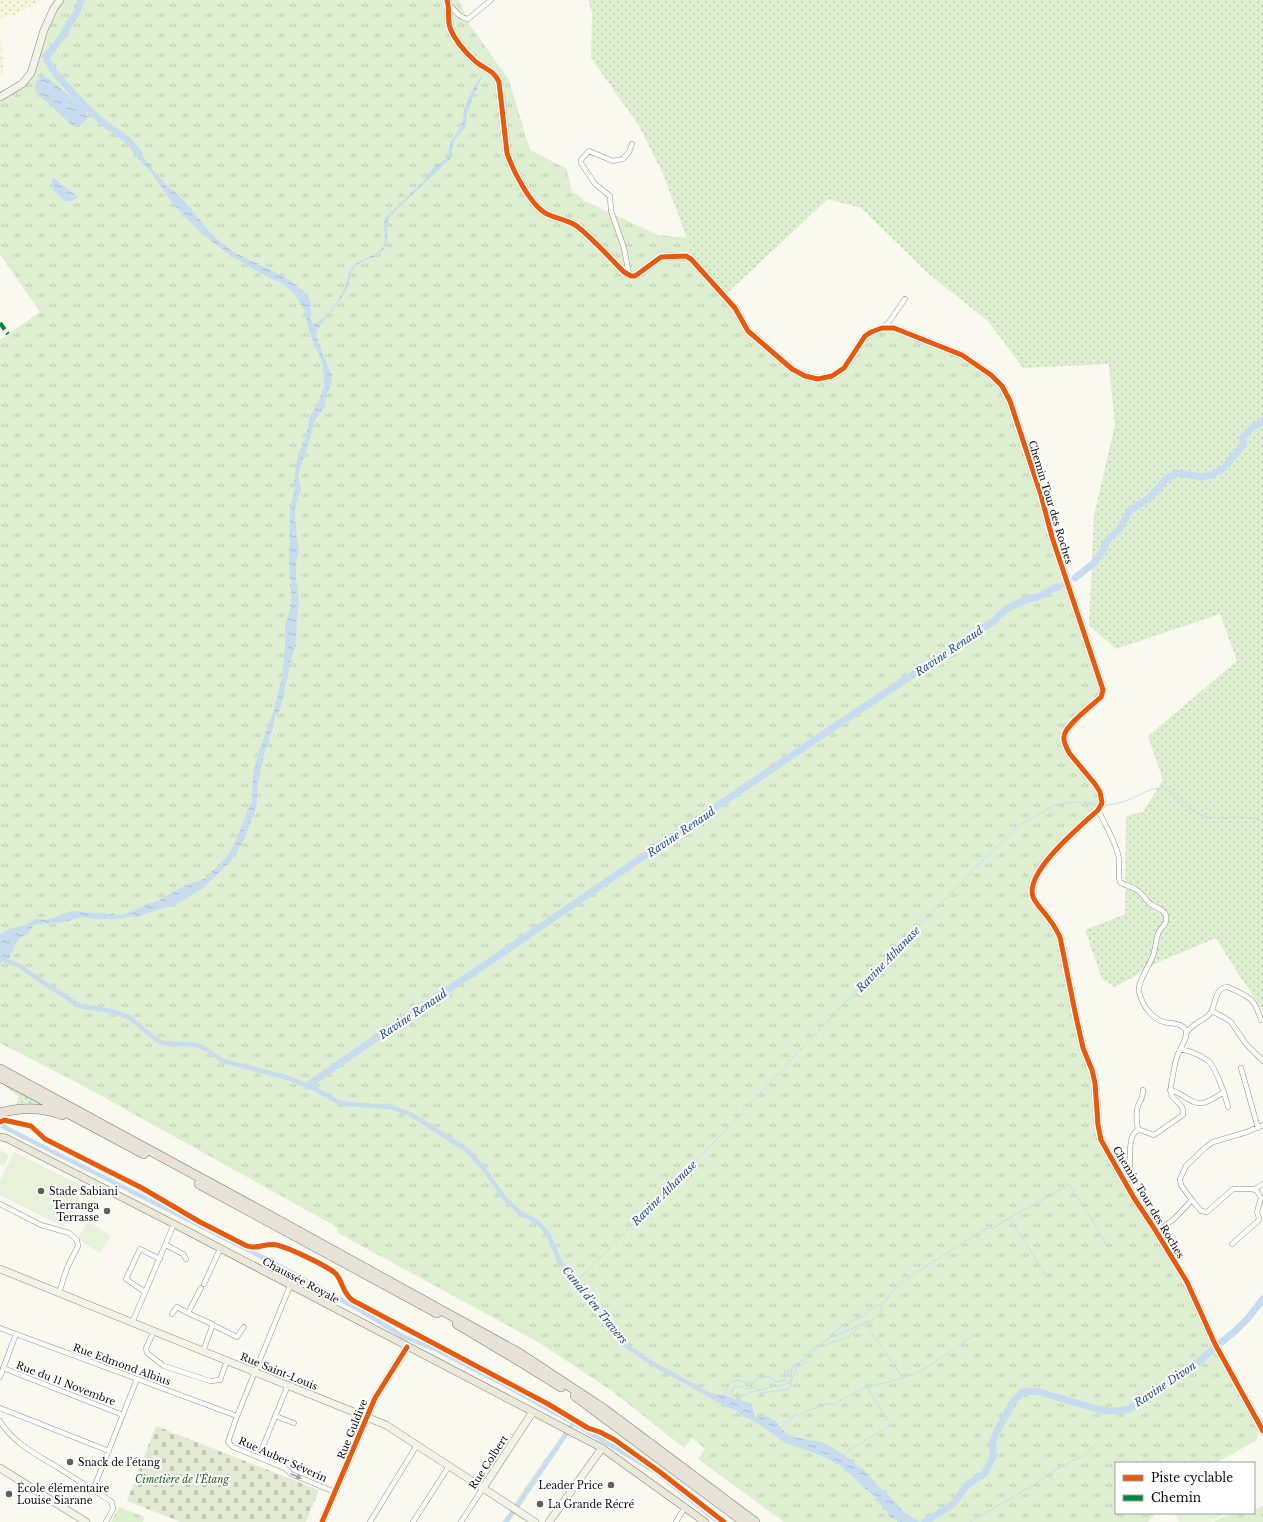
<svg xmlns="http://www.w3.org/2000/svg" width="1263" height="1522" font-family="'Libre Baskerville',serif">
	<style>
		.farmland { fill: url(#farmland-dots) }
		.grass { fill: url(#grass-dots) }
		.wetland { fill: url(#wetland-marsh) }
		.cemetery { fill: url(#cemetery-stones) }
		.park { fill: url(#park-tufts) }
		.pitch { fill: #e8f2da }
		.water { fill: url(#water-ripples) }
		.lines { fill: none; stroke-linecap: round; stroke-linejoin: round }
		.stream { stroke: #c8dcf0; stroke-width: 1 }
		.canal { stroke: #c8dcf0; stroke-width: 4.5 }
		.river { stroke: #c8dcf0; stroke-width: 7 }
		.street-casing { stroke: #93928e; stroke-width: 5.5 }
		.secondary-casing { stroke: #898984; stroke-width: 8 }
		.primary-casing { stroke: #807f7b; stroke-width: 8 }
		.highway-casing { stroke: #807f7b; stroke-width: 10 }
		.street { stroke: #fefefd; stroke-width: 4.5 }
		.secondary { stroke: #f3f4e8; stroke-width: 7 }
		.primary { stroke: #eae9d9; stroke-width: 7 }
		.highway { stroke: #e7e1d6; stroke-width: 9 }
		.quiet { stroke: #00873e; stroke-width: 4; stroke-dasharray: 8 4; stroke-linecap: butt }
		.cycleway-casing { stroke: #fff; stroke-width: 8 }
		.cycleway { stroke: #e8590c; stroke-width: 5 }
		.oneway { fill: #9d9d9c }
		.poi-dot { fill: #5f5e5b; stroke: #fff; stroke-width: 1.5 }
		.labels { text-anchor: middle; stroke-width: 4; stroke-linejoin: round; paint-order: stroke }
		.street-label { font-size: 10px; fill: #0b0b0b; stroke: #fff }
		.poi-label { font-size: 10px; fill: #0b0b0b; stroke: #fff; text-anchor: start }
		.park-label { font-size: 10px; font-style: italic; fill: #235e21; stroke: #fff }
		.water-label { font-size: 11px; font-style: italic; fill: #1e4c94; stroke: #fff }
	</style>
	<defs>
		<pattern id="farmland-dots" width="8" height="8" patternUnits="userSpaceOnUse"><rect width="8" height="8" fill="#f3f5dc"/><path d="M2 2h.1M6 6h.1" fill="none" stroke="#cfd1bb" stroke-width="1.8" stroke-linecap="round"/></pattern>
		<pattern id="grass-dots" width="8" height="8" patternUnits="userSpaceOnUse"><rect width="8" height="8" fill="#deeed0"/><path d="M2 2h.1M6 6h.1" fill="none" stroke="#bdcbb1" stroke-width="1.8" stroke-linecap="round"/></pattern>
		<pattern id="wetland-marsh" width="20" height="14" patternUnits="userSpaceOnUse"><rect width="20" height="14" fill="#deeed0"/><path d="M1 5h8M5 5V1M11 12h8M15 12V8" fill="none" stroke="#bdcbb1"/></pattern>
		<pattern id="cemetery-stones" width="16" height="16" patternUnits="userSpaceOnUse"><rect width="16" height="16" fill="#e2ead4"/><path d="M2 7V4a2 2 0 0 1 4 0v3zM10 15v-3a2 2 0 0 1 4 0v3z" fill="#c1c7b5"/></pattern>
		<pattern id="park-tufts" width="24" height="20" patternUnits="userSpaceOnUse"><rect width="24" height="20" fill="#deeed0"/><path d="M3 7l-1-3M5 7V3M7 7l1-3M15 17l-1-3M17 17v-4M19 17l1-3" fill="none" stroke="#bdcbb1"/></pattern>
		<pattern id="water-ripples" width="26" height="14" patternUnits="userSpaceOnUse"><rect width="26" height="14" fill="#c8dcf0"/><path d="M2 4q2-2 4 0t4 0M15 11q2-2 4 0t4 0" fill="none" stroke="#abc"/></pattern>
	</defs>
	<rect width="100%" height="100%" fill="#faf9ef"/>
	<path class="farmland" d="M0,0h41l-24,14 -16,4 -1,7z
		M0,37l2,9 1,27 -3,1z"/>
	<path class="grass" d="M588,0h675v1010l-26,-38 -21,-34 -55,23 -46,26 -13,-8 -17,-49 40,-16 1,-98 17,-4 20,-32 -15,-44 89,-75 -17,-47 -104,35 -27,-24 5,-110 21,-90 -6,-61 -86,4 -35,-47 -58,-46 -69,-67 -33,-9 -104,97 -33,-37 -2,-19 -2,-2 -24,-64 -24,-48 -48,-68 1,-45z
		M7,1085l38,20 -1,2h-29l4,-10 -13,-10z"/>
	<path class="wetland" d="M564,1432l4,3 -50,75 -1,-4 -4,-1z
		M510,1511l5,3 -6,8h-7z"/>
	<path class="cemetery" d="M156,1426l163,64 -13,32h-125l-54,-21z"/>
	<path class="park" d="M60,0h399l9,22 41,58 21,70 37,19 4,21 14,11 73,34 29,3 2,2 2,19 50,61 51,49 26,9 26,-10 21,-32 17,-8 68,22 52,36 101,304 -36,39 -2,14 30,41 7,19 -59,60 -11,28 23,36 20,85 17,58 7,62 88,150 71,144 -1,14 -41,23h-100v50h40l-8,9h-364l-86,-63 7,-10 -13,-11 -8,10 -72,-57 -74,-49 -200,-109 -1,-4 -4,-4 -255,-142 -78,-40v-703l40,-28 -40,-58v-157l22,-13 11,-20z
		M1263,1506v16h-51l21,-9h21v-3z
		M119,1507l26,10 -2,5h-32z"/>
	<path class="pitch" d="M0,1150l9,5 -5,11 -4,-2z
		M14,1152l70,35 -20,40 -64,-32v-15z
		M88,1221l23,15 -11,17 -23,-14z
		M1175,1513h52l-18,9h-30z"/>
	<path class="water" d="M483,74l-10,23 -6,17 -2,14 -11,12 -3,18 -61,58c-6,11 1,23 -6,33 -7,11 -24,9 -31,20 -3,5 -3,12 -5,18 -8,16 -21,28 -31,43l-1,5 4,12 12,29 -1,9 -5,10 -1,11 -11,16 -2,10 -14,43 3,15 -6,17v13l4,34 -3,7v14l3,27 -2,15 -1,23 -16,70 -5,6 -2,12 -8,23 -7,33 -1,20 -12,34 -13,22 -29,28 -26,16 -32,10 -29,5h-19l-15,-2 -22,6 -22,1 -5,2 -5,8 -9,4 -10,20 -9,6v-29l9,-6 18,-4 9,-6 12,1 23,-9 51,4 37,-15 27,-15 18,-6 21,-20 6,-8 13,-31 4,-12 4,-6 1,-29 5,-18 16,-46 8,-31 3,-31v-23l6,-17v-23l-2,-13 1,-62 4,-17 1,-18 3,-20 8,-17 4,-21 8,-12 6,-18 -1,-22 -14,-32 -4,-21 -11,-18 -11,-9 -23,-11 -33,-20 -26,-20 -28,-29 -22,-32 -14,-15 -3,-10 3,1c9,12 17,25 28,35 7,7 14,12 20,19 14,16 24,32 42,45 24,18 63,25 82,51 5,8 -1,17 4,26 16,-5 28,-27 34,-42 1,-4 2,-11 5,-15 8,-9 25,-10 31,-20 5,-10 -2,-21 3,-30l28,-27 9,-8 11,-15 13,-9 4,-17 11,-16 2,-15 5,-13 7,-14z
		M43,76l7,3 34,30 4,8 -6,7 -6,3 -3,-1 -37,-34 -1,-8 4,-6z
		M52,178h2l24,19 -6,4h-7l-12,-11z
		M723,1394l12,6 2,-3 5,-1 -2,4 11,4 4,13c4,2 5,-1 9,-1 11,0 15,12 22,17 10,6 23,6 34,9 11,3 20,11 30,17h4l1,5 8,5 18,20 5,1 1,3 18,20 16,9h-24v-2l-7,-2 -4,-8 -3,1c-1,-6 -4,-10 -9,-11l3,-2c-10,-7 -18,-15 -26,-24l-4,-1 -6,-7 -19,-10 -41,-15 -2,-3 -22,-15 -15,-7 -6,-6 -10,-3 -10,-12z"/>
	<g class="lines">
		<path class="stream" d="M1106,805c6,0 13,-2 19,-4 14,-4 26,-16 42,-12 11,8 23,23 37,27 20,5 41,-4 59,6
			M1009,1218l36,55
			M575,1283l127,-128 152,-162 131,-135 34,-32 35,-21 19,-3h14l11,3
			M865,1323l38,55
			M831,1336c5,-8 27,-18 35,-21 2,-7 10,-9 16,-11
			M789,1374l3,-6
			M791,1381l1,-14h5l3,-5 4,-3 7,-9 7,-4h8l7,-4 15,-5 15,-13
			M726,1395v-4l4,-9 8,-2 9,3h6l5,-5 12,-2 5,6 9,-2 6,3
			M742,1396l12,-5 37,-8 6,-16 7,-3 14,-18 13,-9 41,-17 8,-7 2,-9 13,-15 17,-14 71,-45 6,-2 3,1 17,-11 41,-22 19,-12 22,34 15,26 4,5
			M731,1398v-5l4,-7 13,3 6,-2 7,6 22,-3h5l3,-5 -3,-15h-3l-1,10
			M781,1428l11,-11 37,-14 4,2 28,-16 42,-11 13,-5 13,-7 45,-31
			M844,1456l5,-6 42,-25 -21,-33v-6
			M969,1522l36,-20 41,-25 9,-7 17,-9 12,-5 14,-14"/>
		<path class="canal" d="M0,958l20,8 21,15 39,25 31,5 18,6 25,21 9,5 34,2 10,5 16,11 65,17 27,11 23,13 7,2 46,3 19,7 10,6 48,31 16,18 22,31 13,12 17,9 8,8 5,7 11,26 12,17 13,16 21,21 18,28 26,18 76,42
			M2,1126l276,139 87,48 37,23 35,14 66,34 79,44 74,44 62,50
			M506,1522l67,-98"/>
		<path class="river" d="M81,0l-5,14 -6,8 -6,12 -17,22v4l8,13 26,29 20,19 27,19 11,14
			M1075,578l19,-15 9,-13 5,-11 10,-8 12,-20 20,-14 17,-19 10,-5 24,4 10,-2 13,-7 19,-23v-8l11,-11 9,-5
			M307,1086c68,-48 138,-94 207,-141 159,-109 318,-218 480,-324l12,-12 22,-10 10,-2 16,-9 5,-1
			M925,1522l28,-18 14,-19 18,-12 8,-16v-16l4,-10 16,-29 8,-9 6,-2 13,1 53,16 15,3h10l11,-2 25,-14 44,-33 37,-31 13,-13 15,-19"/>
		<g class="street-casing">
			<path id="street" d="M448,3c6,6 11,15 20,16l23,-19
				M629,275l-5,-27 -13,-37 -1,-15 -15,-12 -14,-21v-3l8,-9 24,10 10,-2 6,-7 3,-8
				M882,328l7,-6 16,-23
				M1098,810c7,14 16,29 20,44 3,9 -1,22 2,28 5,4 12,4 17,8 6,4 9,11 15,15 5,3 12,4 14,11 2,9 -6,11 -8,18 -3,8 -2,16 -6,24 -3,8 -15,25 -13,34 4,15 15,31 32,31 5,1 11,1 14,6 5,7 -6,20 -8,28 -2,5 -3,12 -4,18 -1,5 -3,12 -2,18 2,9 14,10 12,22l-29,20c-5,-1 -11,-5 -15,-5 -13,2 -8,38 -9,47l-5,5
				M1212,1011l13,7 6,4 15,22 17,17
				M1186,1033c2,-2 4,-5 7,-7 5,-5 14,-7 18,-14 5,-9 4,-25 17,-25 20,10 26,9 33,33
				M1181,1049c8,2 19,6 26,11 8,5 19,37 21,47
				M1241,1068l17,60
				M1170,1090c12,2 21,15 33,13 7,-2 14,-7 20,-10
				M1138,1130c-1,-7 -3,-17 0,-24 3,-7 5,-7 5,-16
				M1192,1200l9,11 6,1 26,-23h22l8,-5
				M0,1204l41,21 28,8 8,7 1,6 -11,22 -8,25
				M1156,1232l18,-13 18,-19 -11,-15 -1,-6 6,-13 20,-19 7,-5 34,-10 16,-7
				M1232,1244l26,-23 1,-3 -2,-6 4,-14 -4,-7 -5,-2
				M166,1245l17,9 3,5
				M204,1284l16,-35
				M290,1286l-53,130 -9,26 5,5 49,20 4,2 5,5 44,18
				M201,1288l-13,25 24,11
				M145,1292l-19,-13 14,-30 20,10
				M172,1314l5,-7 11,6
				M132,1323l42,-99
				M215,1326l22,11 7,-10
				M0,1328l237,88
				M154,1331l-8,17 1,5 17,13 46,15 10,-1 7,-19
				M203,1351l9,-24
				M3,1368l120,47
				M0,1377l16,-43
				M0,1408l109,43
				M275,1416l19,7
				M0,1421c12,21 37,34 57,46 18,12 37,23 55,35l1,7 -7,13
				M261,1451l27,-66
				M93,1490l44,-111
				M370,1522l47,-77
				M413,1522l36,-56
				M461,1522l22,-34
				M676,1522l9,-15"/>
		</g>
		<g class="secondary-casing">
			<path id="secondary" d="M447,0c3,9 0,19 3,28 5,13 16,25 26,34 9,7 18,8 23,20l8,71c6,18 24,53 40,61 10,5 22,6 31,13 15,12 32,31 46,45l7,4h4l26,-19 25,-1 5,3 44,49 13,23 44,38 13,7 13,3 14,-3 12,-8 21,-32 6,-4 11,-4h12l68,27 29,20 11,11 8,15 31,94 11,42 51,153 -2,7c-9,8 -36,29 -37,39 -1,7 3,13 6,18l25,30 5,8 2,11 -4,7c-16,15 -74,62 -65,87 4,9 11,14 16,22 5,6 8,12 11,18l15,75 8,36 9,22 3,13 3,42 3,15 33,58 20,30 33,54 28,62 48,87
				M0,97l22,-13 9,-11 13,-43 10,-22 6,-8
				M0,1269l386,156 149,97
				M0,1468l86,54
				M483,1488l49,-75
				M322,1522l53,-124 32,-51
				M549,1522l53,-74"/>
		</g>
		<g class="primary-casing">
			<path id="primary" d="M0,1137l6,1 168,86 428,224 103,74"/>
		</g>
		<g class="highway-casing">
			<path id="highway" d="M0,1069l267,145 252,139 85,56 151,113
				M0,1077l144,77
				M0,1113c20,-6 43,-6 62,2
				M199,1184l238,129
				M457,1324l57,34 47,29
				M575,1396l169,126"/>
		</g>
		<use href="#street" class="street"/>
		<use href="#secondary" class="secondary"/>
		<use href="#primary" class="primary"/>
		<use href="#highway" class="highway"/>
		<path class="quiet" d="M0,323l8,11"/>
		<g class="cycleway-casing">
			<path id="cycleway" d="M447,0c3,9 0,19 3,28 5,13 16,25 26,34 9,7 18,8 23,20l8,71c6,18 24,53 40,61 10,5 22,6 31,13 15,12 32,31 46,45l7,4h4l26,-19 25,-1 5,3 44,49 13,23 44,38 13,7 13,3 14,-3 12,-8 21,-32 6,-4 11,-4h12l68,27 29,20 11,11 8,15 31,94 11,42 51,153 -2,7c-9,8 -36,29 -37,39 -1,7 3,13 6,18l25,30 5,8 2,11 -4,7c-16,15 -74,62 -65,87 4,9 11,14 16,22 5,6 8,12 11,18l15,75 8,36 9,22 3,13 3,42 3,15 33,58 20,30 33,54 28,62 48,87
				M0,1122l4,-2 27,6 14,13 97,49 58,34 47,24c10,4 20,-4 30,-1 12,3 51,21 59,29 7,8 6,18 16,26l196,104 40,24 12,4 15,8 45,32 64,50
				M322,1522l53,-124 32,-51"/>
		</g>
		<use href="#cycleway" class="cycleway"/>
	</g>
	<defs><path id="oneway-solid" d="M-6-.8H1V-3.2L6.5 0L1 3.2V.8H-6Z"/></defs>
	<use class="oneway" href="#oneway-solid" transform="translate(296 1476) rotate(23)"/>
	<g class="poi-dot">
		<circle cx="41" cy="1191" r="4"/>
		<circle cx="107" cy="1211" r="4"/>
		<circle cx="70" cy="1462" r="4"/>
		<circle cx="611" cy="1485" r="4"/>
		<circle cx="9" cy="1494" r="4"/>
		<circle cx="540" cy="1504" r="4"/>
	</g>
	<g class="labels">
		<g class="street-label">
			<text transform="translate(1051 502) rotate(73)" y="4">Chemin Tour des Roches</text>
			<text transform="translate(1149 1202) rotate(59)" y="4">Chemin Tour des Roches</text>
			<text transform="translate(301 1280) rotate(28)" y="4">Chaussée Royale</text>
			<text transform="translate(122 1364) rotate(20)" y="4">Rue Edmond Albius</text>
			<text transform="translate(279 1371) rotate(22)" y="4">Rue Saint-Louis</text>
			<text transform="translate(66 1383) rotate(21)" y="4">Rue du 11 Novembre</text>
			<text transform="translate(352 1429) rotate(-68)" y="4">Rue Guldive</text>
			<text transform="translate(283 1459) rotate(24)" y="4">Rue Auber Séverin</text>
			<text transform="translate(488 1462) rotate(-57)" y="4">Rue Colbert</text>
		</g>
		<g class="poi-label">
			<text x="49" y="1195">Stade Sabiani</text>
			<text x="99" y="1209" text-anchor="end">Terranga<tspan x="99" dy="12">Terrasse</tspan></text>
			<text x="78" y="1466">Snack de l’étang</text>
			<text x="603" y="1489" text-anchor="end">Leader Price</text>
			<text x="17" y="1492">École élémentaire<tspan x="17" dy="12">Louise Siarane</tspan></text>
			<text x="548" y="1508">La Grande Récré</text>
		</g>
		<g class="park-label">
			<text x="182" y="1483">Cimetière de l'Étang</text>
		</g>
		<g class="water-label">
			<text transform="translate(949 651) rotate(-34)" y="4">Ravine Renaud</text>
			<text transform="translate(681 832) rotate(-34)" y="4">Ravine Renaud</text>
			<text transform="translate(888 959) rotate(-46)" y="4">Ravine Athanase</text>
			<text transform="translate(413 1014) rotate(-34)" y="4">Ravine Renaud</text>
			<text transform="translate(664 1193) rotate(-45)" y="4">Ravine Athanase</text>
			<text transform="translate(595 1305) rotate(51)" y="4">Canal d'en Travers</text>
			<text transform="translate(1165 1384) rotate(-34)" y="4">Ravine Divon</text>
		</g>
	</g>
	<rect x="1115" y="1462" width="140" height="52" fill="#ffffff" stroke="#9d9d9d"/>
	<rect x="1123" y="1475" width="20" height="6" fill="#e8590c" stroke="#9d9d9d"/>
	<text x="1151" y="1482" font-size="12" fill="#0b0b0b">Piste cyclable</text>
	<rect x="1123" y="1495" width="20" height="6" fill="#00873e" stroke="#9d9d9d"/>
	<text x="1151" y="1502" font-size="12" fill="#0b0b0b">Chemin</text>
</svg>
